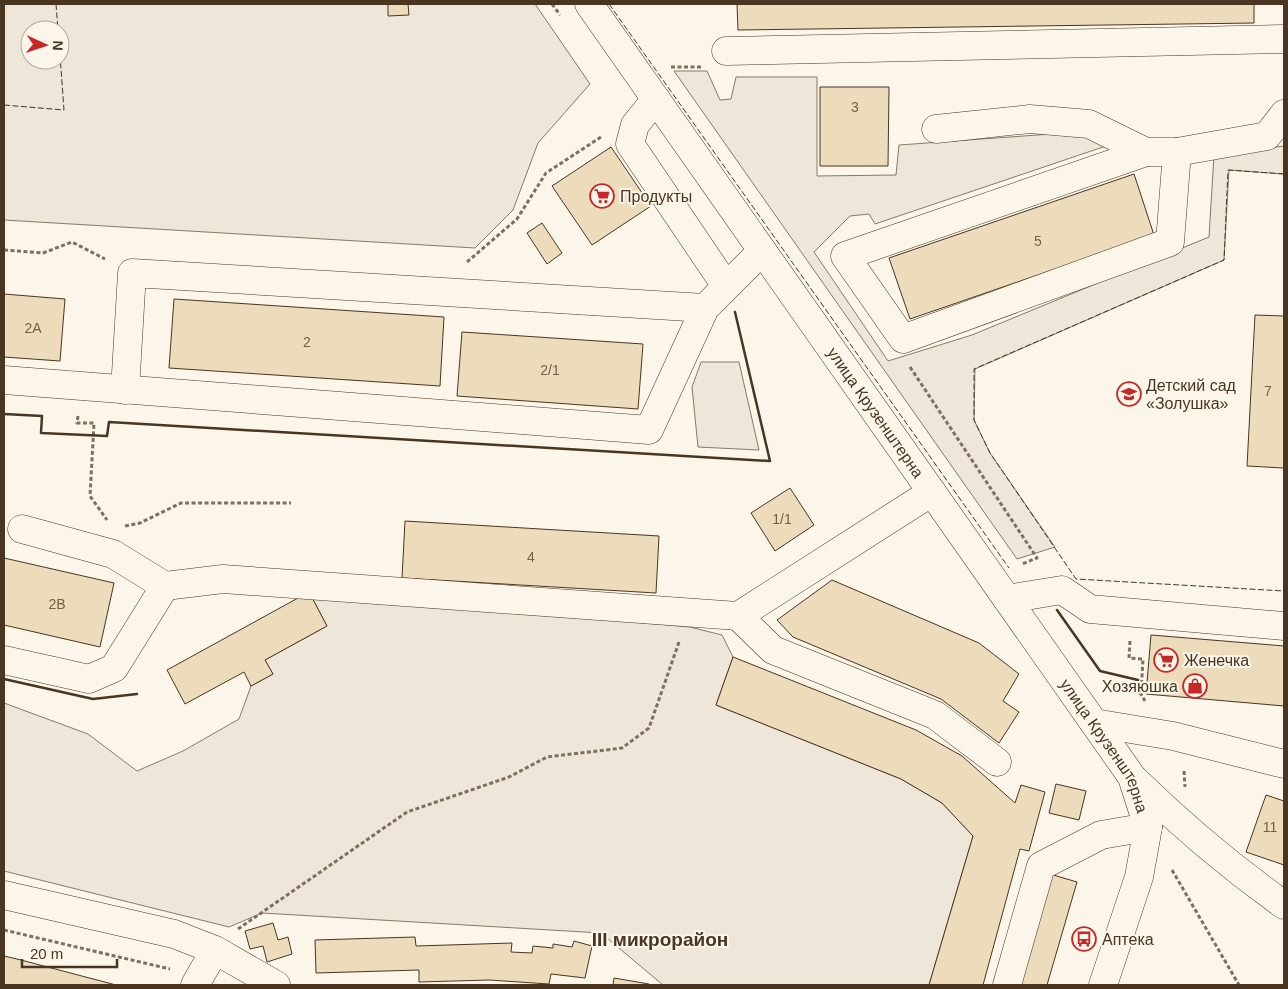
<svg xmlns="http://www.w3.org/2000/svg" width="1288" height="989" font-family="Arial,sans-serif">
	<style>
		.green { fill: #ede6d9; stroke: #887966; fill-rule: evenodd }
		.building { fill: #ecdcbc; stroke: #4a3520 }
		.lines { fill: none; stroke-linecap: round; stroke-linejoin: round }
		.minor-casing { stroke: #4a3520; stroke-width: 29 }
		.path { stroke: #7f6f5c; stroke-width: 3; stroke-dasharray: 4 2.5; stroke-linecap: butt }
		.minor { stroke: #fbf6e9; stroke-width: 28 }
		.fence { stroke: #4a3520; stroke-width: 1; stroke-dasharray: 6 2.5; stroke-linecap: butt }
		.wall { stroke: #4a3520; stroke-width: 2.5 }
		.labels { text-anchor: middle; stroke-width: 4; stroke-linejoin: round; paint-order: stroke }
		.number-label { font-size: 14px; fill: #725f47 }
		.poi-label { font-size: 16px; fill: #4a3520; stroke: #fbf6e9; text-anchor: start }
		.street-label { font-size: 16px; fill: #4a3520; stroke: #fbf6e9 }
		.quarter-label { font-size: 19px; font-weight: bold; fill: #4a3520; stroke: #fbf6e9 }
	</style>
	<rect width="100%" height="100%" fill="#fbf6e9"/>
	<path class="green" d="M4,4h531l55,80 -52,59 -25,67 -38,38 -471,-28zM30,30h30v30h-30z
		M674,71h33l13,29 11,-1 5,-22h81v99l79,-1 3,-30 180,-13 33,12 -237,80 -6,-10 -19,2 -36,36 74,109 84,-26 237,-98 5,-82 70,-9v28l-55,-4 -5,90 -249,109 -1,51 16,33 65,94 -38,12z
		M701,362h38l20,88 -61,-3 -6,-60z
		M309,592l381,35 32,8 11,22 -17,48 185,74 41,24 31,33 -44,149h-266l-62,-52 -339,-20 -33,14 -225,-56v-168l84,31 49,37 46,-20 56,-32 12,-33 22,-12 -8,-14 62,-34z"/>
	<path class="building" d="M388,4h20l1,11 -21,1z
		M737,4h517v19l-516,7z
		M820,87h69l-1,79h-68z
		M611,147l40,59 -59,39 -40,-59z
		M1134,174l20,61 -244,84 -21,-61z
		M542,223l20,30 -15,11 -20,-31z
		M4,294l61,5 -5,62 -56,-4z
		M174,299l270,18 -4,69 -271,-18z
		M1255,315l29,1v152l-37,-2z
		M462,332l181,12 -5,65 -181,-13z
		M790,488l24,37 -39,26 -24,-38z
		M405,521l254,15 -3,57 -254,-15z
		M4,558l110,25 -14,64 -96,-22z
		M832,580l147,63 40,31 -16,27 16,11 -20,31 -58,-44 -148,-62 -16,-17z
		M309,592l18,34 -62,34 8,14 -22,12 -7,-14 -59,32 -18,-34z
		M1151,635l133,11v60l-138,-12z
		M733,657l183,73 46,26 53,47 6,-18 24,7 -16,59 -9,-2 -37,136h-54l44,-149 -31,-33 -41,-24 -185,-74z
		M1056,784l30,7 -7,29 -30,-7z
		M1266,795l18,6v64l-38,-13z
		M1043,872l34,10 -30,103h-37z
		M273,923l5,17 10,-3 4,17 -25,8 -4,-16 -13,3 -5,-18z
		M415,937l1,9 96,-3 -1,9 21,1 1,-7 20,2v-4l19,3 2,-6 18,5 -7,32 -34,-4 -2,10 -60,-4 -70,2v-12l-103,3 -1,-33z
		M4,956l17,4 95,25h-112z
		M614,978l35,6 -1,1h-35z"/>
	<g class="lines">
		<g class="minor-casing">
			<g id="minor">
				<path id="s1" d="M589,4l543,773 16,50 -9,50 -36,108"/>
				<path d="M726,51l558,-12"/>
				<path d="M656,99l-21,26 -5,19 96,142"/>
				<path d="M936,129l94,-10 59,5 57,28h31l90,-16 17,-22"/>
				<path d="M1146,152l-301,104 58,83 267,-97 7,-90"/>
				<path d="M4,380l645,50 56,-122 57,-57"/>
				<path d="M125,390l7,-117 573,35"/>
				<path d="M22,529l91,25 52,32"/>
				<path d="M1007,599l55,-9 28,19 194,17"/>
				<path d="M738,616l35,34 162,65 62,47"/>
				<path d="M4,660l85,19 25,-11 51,-82 58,-7 515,37 194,-124"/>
				<path d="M1094,723l79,13 111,28"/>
				<path d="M1135,780c47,46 96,87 149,125"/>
				<path d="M4,895l170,39 41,16 61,35"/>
				<path d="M195,985l20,-35"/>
				<path d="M1007,985l34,-119 60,-31 47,-8"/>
			</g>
		</g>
		<path class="path" d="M552,4l8,11
			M671,67h31
			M4,250l39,3 29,-11 33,17
			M467,262l50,-43 29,-46 55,-36
			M910,367l127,191 -15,6
			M78,416l-1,7h17l-4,73 17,24
			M125,526l15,-3 41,-20h110
			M1130,641l-1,17 14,1 -2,35
			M1102,681l39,13 4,7
			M1184,771l1,16
			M1172,870l67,115
			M238,929l169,-117 102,-35 38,-20 75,-9 27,-20 30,-86
			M4,930l166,39"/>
		<use href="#minor" class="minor"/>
		<path class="fence" d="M56,4l2,26
			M609,4l400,564
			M4,105l60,5 -4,-55
			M1284,174l-56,-4 -4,90 -250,109v51l16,33 86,126 208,12"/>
		<path class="wall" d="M4,414l38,2 -1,17 66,3 2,-14 661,39 -35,-149
			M1057,610l43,61 38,9
			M4,679l89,20 44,-5"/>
	</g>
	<defs>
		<g id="supermarket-ring" transform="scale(1.25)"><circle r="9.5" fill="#fbf6e9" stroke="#c62828" stroke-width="1.5"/><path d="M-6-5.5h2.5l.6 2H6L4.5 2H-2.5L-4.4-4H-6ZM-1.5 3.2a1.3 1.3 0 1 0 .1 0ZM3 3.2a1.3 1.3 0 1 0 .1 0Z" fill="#c62828"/></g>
		<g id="school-ring" transform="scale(1.25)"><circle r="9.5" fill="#fbf6e9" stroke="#c62828" stroke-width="1.5"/><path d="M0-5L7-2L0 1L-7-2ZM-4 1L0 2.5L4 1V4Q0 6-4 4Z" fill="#c62828"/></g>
		<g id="shop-ring" transform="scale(1.25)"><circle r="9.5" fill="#fbf6e9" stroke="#c62828" stroke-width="1.5"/><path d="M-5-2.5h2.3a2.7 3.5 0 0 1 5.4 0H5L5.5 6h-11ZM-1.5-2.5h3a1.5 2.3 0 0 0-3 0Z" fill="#c62828"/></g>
		<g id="bus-ring" transform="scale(1.25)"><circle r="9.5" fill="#fbf6e9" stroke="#c62828" stroke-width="1.5"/><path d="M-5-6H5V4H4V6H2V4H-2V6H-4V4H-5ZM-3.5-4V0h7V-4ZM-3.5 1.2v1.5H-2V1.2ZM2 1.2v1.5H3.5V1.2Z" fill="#c62828"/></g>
	</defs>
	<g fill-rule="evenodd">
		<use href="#supermarket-ring" x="602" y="196"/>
		<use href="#school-ring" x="1129" y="394"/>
		<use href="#supermarket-ring" x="1166" y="660"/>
		<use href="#shop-ring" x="1195" y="686"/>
		<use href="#bus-ring" x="1084" y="939"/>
	</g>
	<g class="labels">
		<g class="number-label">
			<text x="855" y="112">3</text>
			<text x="1038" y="246">5</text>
			<text x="33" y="333">2А</text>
			<text x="307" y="347">2</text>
			<text x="550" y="375">2/1</text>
			<text x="1268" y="396">7</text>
			<text x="782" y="524">1/1</text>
			<text x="531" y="562">4</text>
			<text x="57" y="609">2В</text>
			<text x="1270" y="832">11</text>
		</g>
		<g class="poi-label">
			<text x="620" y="202">Продукты</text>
			<text x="1146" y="391">Детский сад<tspan x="1146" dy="18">«Золушка»</tspan></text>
			<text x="1184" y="666">Женечка</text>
			<text x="1178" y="692" text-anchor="end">Хозяюшка</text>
			<text x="1102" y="945">Аптека</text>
		</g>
		<g class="street-label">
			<text dy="6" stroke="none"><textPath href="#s1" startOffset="499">улица Крузенштерна</textPath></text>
			<text dy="6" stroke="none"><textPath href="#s1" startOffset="904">улица Крузенштерна</textPath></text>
		</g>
		<g class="quarter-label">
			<text x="660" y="946">III микрорайон</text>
		</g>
	</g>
	<rect width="1288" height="989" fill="none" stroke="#4a3520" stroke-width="10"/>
	<g transform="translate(45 45) rotate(93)"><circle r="24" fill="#fbf6e9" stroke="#b4a999"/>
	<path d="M0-4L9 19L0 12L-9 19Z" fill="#c62828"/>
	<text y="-8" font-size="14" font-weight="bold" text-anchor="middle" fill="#4a3520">N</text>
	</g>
	<path d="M22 959v8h95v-8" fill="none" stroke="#4a3520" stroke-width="2.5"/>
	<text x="30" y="959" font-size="15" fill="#4a3520" stroke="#fbf6e9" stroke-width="4" paint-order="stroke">20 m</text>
</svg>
